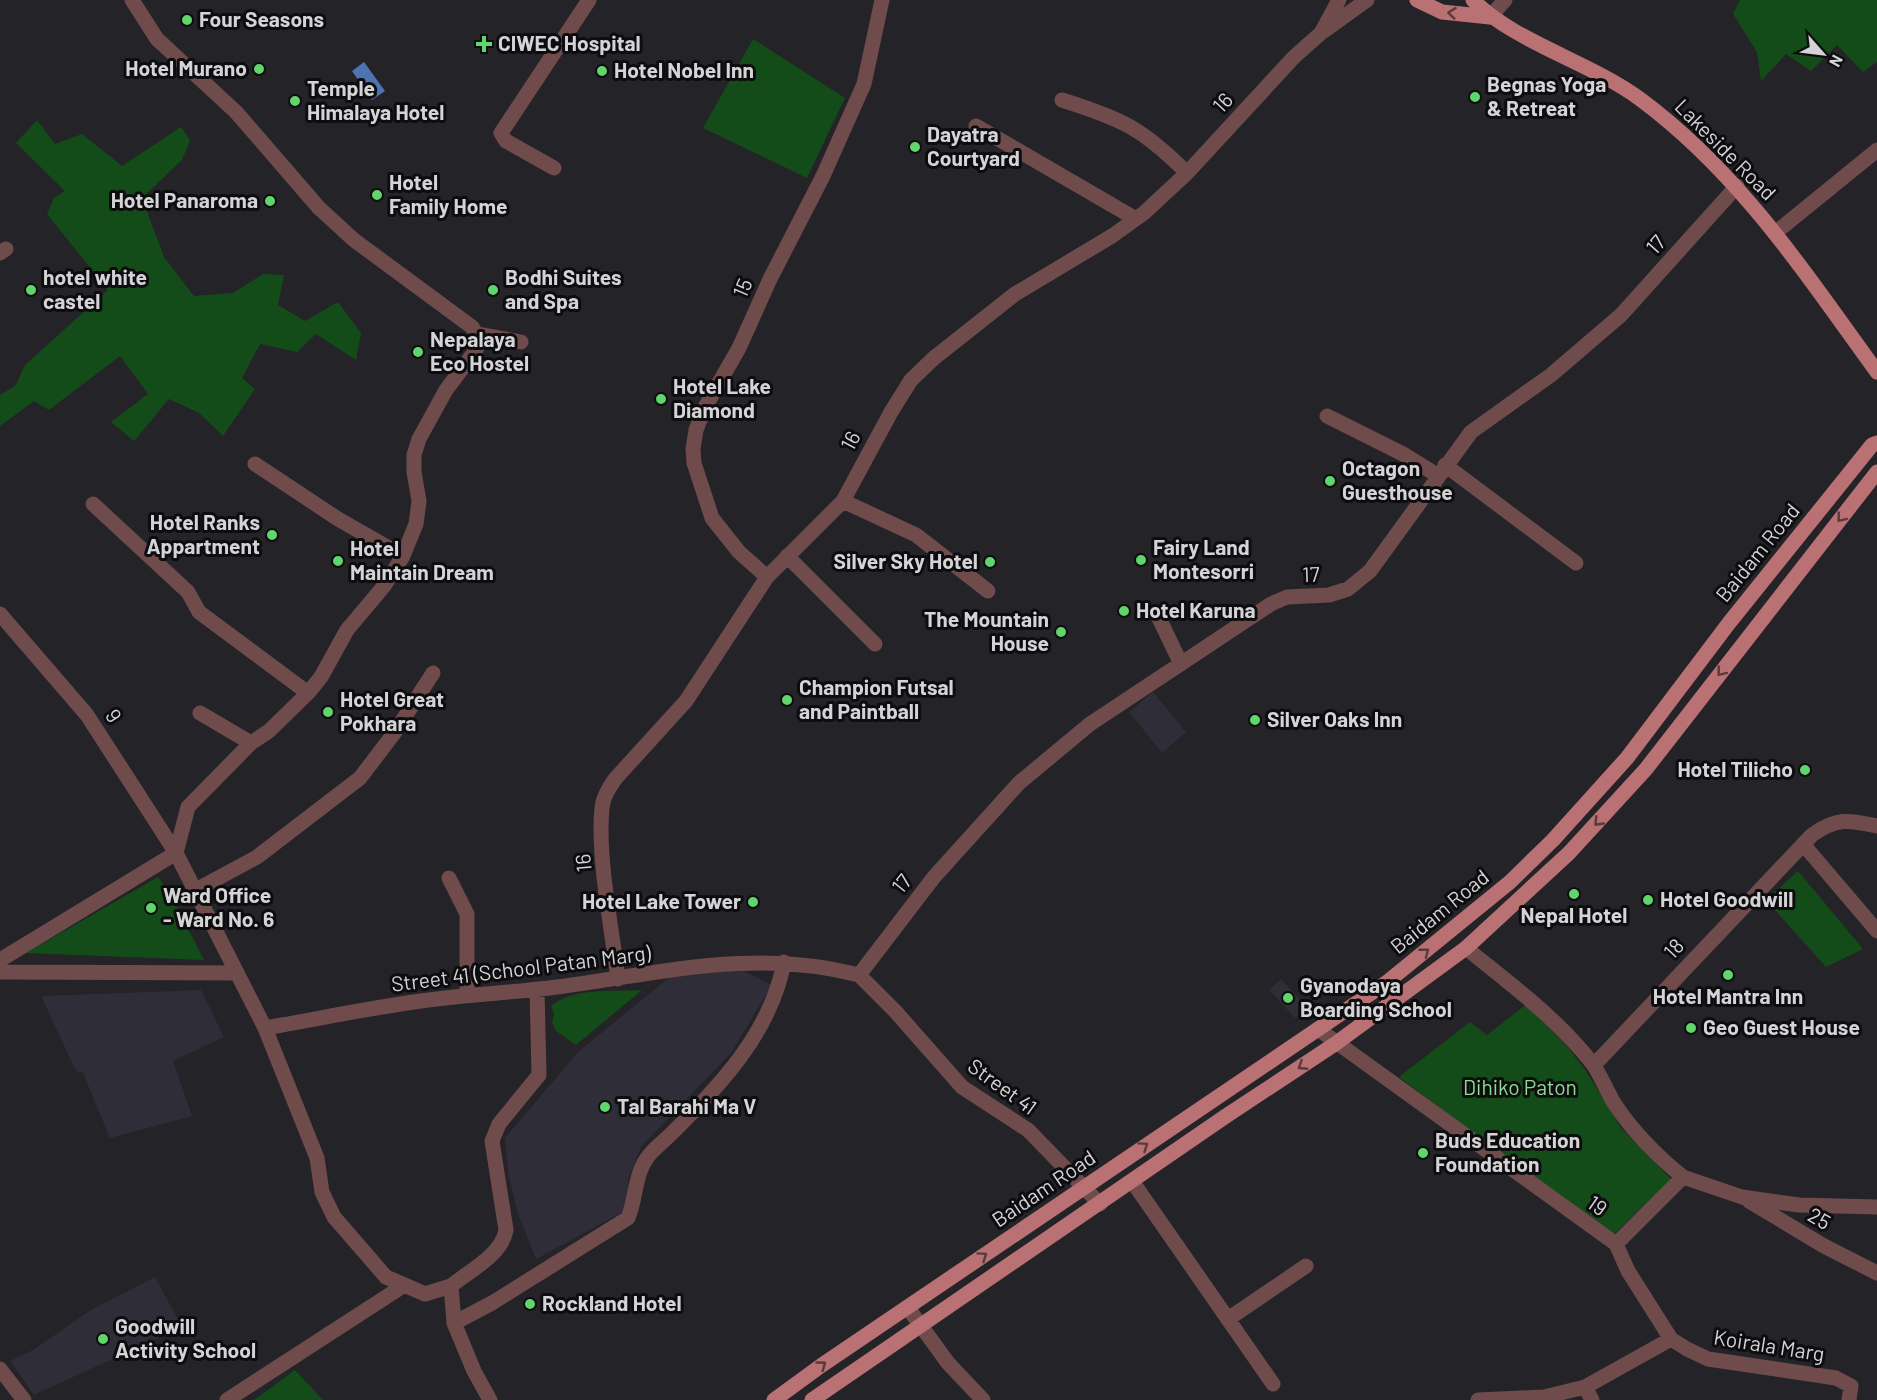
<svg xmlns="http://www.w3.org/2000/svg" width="1877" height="1400" font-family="Barlow,sans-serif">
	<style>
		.built { fill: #2f2d37 }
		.green { fill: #144c19 }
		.water { fill: #4e73b3 }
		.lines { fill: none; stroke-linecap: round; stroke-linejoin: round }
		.minor { stroke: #6f4b4c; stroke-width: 15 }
		.major { stroke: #b97173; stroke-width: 15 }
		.oneway { stroke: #5a3a3c }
		.poi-dot { fill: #5fd56b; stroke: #0d0d0f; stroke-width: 2 }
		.labels { text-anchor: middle; stroke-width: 6; stroke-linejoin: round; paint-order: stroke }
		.poi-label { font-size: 21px; font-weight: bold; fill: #d4d3d6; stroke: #0d0d0f; text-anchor: start }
		.street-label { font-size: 21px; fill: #d4d3d6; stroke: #0d0d0f }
		.park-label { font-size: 21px; fill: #8bde8d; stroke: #0d0d0f }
	</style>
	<rect width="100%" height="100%" fill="#242328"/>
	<path class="built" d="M1153,692l33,40 -24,21 -33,-41z
		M735,967l37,18 -41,68 -90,94 -13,33v29l-92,50 -18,-45 -10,-41 -3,-35 73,-86 93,-76z
		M1281,979l26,28 -12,11 -26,-28z
		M201,990l23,47 -51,24 19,55 -82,22 -27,-65 -7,-2 -35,-75z
		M155,1277l27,50 -148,68 -24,-34 23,-11 58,-40z"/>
	<path class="green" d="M1740,0h137v62l-14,10 -26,-27 -26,26 -25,-17 -25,27 -4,-29 -24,-38z
		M753,39l92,59 -38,80 -104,-50z
		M37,120l18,24 27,-10 40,32 59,-39 9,13 -8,20 -40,38 22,59 30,39 39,-3 30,-19 21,1 -6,30 27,16 33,-19 23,31 -5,27 -40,-26 -19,18 -37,-8 -18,34 13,11 -32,47 -24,-23 -30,-14 -35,42 -23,-19 37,-28 -28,-38 -71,54 -15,-9 -34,25v-31l16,-10 9,-20 83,-75 -61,-76 7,-16 11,-7 -49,-48z
		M1798,871l65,78 -37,18 -60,-67z
		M158,877l12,16 34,67 -178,-7z
		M642,990l-66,55 -20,-14 -4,-9 2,-8 -3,-8c22,-19 64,-14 91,-16z
		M1527,1004l36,37 23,30 35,57 50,51 -60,58 -212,-160 71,-55 17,13z
		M295,1370l28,30h-69z"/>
	<path class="water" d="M364,62l21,29 -13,9 -20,-29z"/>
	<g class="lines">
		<path class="minor" d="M1490,17l15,-17
			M1324,31l43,-31
			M1062,100c60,19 80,28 125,73
			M976,126l160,93
			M554,168l-48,-27 -5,-8 88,-133
			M1775,233l102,-83
			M0,253l6,-4
			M478,334l43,8
			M1327,416l76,38 34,21
			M255,464l83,55 65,37
			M1445,465l131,98
			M843,501l73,34 72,56
			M93,504l95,88 11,20 109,81
			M787,556l88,88
			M767,577l-28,-25 -27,-34 -18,-55 -1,-14 3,-19 8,-21 35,-61 31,-69 53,-103 41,-92 18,-84
			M0,614l87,101 89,138 89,175 52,130 5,34 12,25 52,60 39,17 26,-8 3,37 20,48 16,29
			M1158,616l23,48
			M200,713l51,30
			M1803,844l74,87
			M449,878l18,36v82
			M194,891l63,-34 103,-79 35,-46 38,-59
			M1466,948c44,36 91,70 126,115 9,12 14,27 22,40 19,29 43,53 69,74
			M0,960l176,-107 12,-46 63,-64 18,-12 39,-38 13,-16 26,-47 37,-44 19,-30 13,-32 3,-23 -5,-29v-17l5,-16 27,-49 30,-40 4,-10 -8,-13 -118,-87 -35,-32 -83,-96 -79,-73 -25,-39
			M0,972l237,1
			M859,975l75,-98 85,-94 71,-59 181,-120 16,-7 42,-2 19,-6 22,-18 101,-139 80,-57 70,-60 116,-129
			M859,975l36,36 67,76 66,43 72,74
			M618,979c-6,-49 -21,-123 -16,-171 1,-11 7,-20 13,-29l71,-78 81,-124 76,-76 48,-89 20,-32 23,-22 81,-64 97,-58 32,-23 43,-40 107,-116 27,-24 18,-33
			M265,1028c52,-9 104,-20 156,-27 46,-7 91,-8 136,-14 106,-14 196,-39 302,-12
			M1318,1029l298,215 67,-67 59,20 57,8 78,2
			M1594,1065l218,-230c25,-18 37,-15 65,-9
			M1132,1181l141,203
			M1749,1201l75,45 53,27
			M1616,1244l12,27 43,68 16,10 21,10 128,19 15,8 -2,14
			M451,1286c18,-15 51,-31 55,-56l-14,-89 7,-17 40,-49 -2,-85
			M908,1308l40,55 35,37
			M1228,1319l78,-53
			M454,1323l38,-20 136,-85c9,-22 6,-45 22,-64 6,-7 14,-13 20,-19 50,-49 101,-103 114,-173
			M0,1369l24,31
			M1585,1387l7,13
			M227,1400l176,-114
			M1478,1400l66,-3 41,-10 86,-48"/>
		<path class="major" d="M1417,0l25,12 48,5
			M1473,0c41,42 117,62 167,99 100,74 165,174 237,273
			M774,1400l48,-35 564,-382 124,-101 43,-42 74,-82 102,-135 143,-178 5,-2
			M812,1400l414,-284 109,-72 131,-96 103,-95 77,-84 231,-297"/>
	</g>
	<defs><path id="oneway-chevron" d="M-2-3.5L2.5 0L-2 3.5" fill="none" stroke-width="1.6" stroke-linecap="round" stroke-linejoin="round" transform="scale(1.5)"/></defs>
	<g class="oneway">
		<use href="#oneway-chevron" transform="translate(1452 13) rotate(-173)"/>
		<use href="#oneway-chevron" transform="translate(1841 518) rotate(128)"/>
		<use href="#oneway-chevron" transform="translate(1721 672) rotate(128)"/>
		<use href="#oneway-chevron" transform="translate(1598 822) rotate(134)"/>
		<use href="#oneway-chevron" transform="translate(1425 952) rotate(-38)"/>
		<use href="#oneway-chevron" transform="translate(1302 1066) rotate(147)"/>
		<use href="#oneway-chevron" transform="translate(1144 1146) rotate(-34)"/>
		<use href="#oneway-chevron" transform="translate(983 1256) rotate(-34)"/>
		<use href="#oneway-chevron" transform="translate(822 1365) rotate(-36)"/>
	</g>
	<g class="poi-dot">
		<circle cx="187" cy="20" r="6"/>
		<path d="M481 35h6v6h6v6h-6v6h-6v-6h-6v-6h6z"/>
		<circle cx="259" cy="69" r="6"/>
		<circle cx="602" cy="71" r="6"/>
		<circle cx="1475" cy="97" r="6"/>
		<circle cx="295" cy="101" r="6"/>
		<circle cx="915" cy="147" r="6"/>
		<circle cx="377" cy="195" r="6"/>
		<circle cx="270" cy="201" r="6"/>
		<circle cx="31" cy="290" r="6"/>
		<circle cx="493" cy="290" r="6"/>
		<circle cx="418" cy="352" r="6"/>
		<circle cx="661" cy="399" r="6"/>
		<circle cx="1330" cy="481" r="6"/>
		<circle cx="272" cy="535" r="6"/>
		<circle cx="1141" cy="560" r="6"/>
		<circle cx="338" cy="561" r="6"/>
		<circle cx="990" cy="562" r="6"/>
		<circle cx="1124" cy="611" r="6"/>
		<circle cx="1061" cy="632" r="6"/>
		<circle cx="787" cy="700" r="6"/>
		<circle cx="328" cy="712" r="6"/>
		<circle cx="1255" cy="720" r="6"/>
		<circle cx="1805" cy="770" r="6"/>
		<circle cx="1574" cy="894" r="6"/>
		<circle cx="1648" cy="900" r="6"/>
		<circle cx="753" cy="902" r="6"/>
		<circle cx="151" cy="908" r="6"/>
		<circle cx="1728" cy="975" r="6"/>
		<circle cx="1288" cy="998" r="6"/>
		<circle cx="1691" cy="1028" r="6"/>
		<circle cx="605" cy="1107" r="6"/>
		<circle cx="1423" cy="1153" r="6"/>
		<circle cx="530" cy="1304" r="6"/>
		<circle cx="103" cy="1339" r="6"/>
	</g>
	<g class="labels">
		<g class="poi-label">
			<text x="199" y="27">Four Seasons</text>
			<text x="498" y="51">CIWEC Hospital</text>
			<text x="247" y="76" text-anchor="end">Hotel Murano</text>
			<text x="614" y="78">Hotel Nobel Inn</text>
			<text x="1487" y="92">Begnas Yoga<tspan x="1487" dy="24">&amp; Retreat</tspan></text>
			<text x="307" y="96">Temple<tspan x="307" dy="24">Himalaya Hotel</tspan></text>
			<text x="927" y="142">Dayatra<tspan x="927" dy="24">Courtyard</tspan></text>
			<text x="389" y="190">Hotel<tspan x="389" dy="24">Family Home</tspan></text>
			<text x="258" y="208" text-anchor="end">Hotel Panaroma</text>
			<text x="43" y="285">hotel white<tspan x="43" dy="24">castel</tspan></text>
			<text x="505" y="285">Bodhi Suites<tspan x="505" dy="24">and Spa</tspan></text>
			<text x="430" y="347">Nepalaya<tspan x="430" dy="24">Eco Hostel</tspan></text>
			<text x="673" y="394">Hotel Lake<tspan x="673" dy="24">Diamond</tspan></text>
			<text x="1342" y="476">Octagon<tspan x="1342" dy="24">Guesthouse</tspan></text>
			<text x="260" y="530" text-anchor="end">Hotel Ranks<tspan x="260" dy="24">Appartment</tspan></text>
			<text x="1153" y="555">Fairy Land<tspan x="1153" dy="24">Montesorri</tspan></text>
			<text x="350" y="556">Hotel<tspan x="350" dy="24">Maintain Dream</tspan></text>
			<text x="978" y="569" text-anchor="end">Silver Sky Hotel</text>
			<text x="1136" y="618">Hotel Karuna</text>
			<text x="1049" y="627" text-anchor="end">The Mountain<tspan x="1049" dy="24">House</tspan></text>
			<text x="799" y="695">Champion Futsal<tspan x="799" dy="24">and Paintball</tspan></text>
			<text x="340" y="707">Hotel Great<tspan x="340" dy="24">Pokhara</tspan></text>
			<text x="1267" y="727">Silver Oaks Inn</text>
			<text x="1793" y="777" text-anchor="end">Hotel Tilicho</text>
			<text x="163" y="903">Ward Office<tspan x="163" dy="24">- Ward No. 6</tspan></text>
			<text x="1660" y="907">Hotel Goodwill</text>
			<text x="741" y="909" text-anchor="end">Hotel Lake Tower</text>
			<text x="1574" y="923" text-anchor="middle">Nepal Hotel</text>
			<text x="1300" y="993">Gyanodaya<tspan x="1300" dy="24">Boarding School</tspan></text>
			<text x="1728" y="1004" text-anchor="middle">Hotel Mantra Inn</text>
			<text x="1703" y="1035">Geo Guest House</text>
			<text x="617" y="1114">Tal Barahi Ma V</text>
			<text x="1435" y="1148">Buds Education<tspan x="1435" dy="24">Foundation</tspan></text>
			<text x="542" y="1311">Rockland Hotel</text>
			<text x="115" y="1334">Goodwill<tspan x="115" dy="24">Activity School</tspan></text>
		</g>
		<g class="street-label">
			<text transform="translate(1223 103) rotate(-47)" y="7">16</text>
			<text transform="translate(1725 150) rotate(45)" y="7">Lakeside Road</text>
			<text transform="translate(1656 245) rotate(-48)" y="7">17</text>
			<text transform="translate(743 288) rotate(-66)" y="7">15</text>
			<text transform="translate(851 441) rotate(-62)" y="7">16</text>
			<text transform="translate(1758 553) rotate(-51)" y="7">Baidam Road</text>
			<text transform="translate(1311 575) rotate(-2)" y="7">17</text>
			<text transform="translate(113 716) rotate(57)" y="7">9</text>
			<text transform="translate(584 863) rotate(-95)" y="7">16</text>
			<text transform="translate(902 884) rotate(-51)" y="7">17</text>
			<text transform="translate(1440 912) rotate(-39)" y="7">Baidam Road</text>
			<text transform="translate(1674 949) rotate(-47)" y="7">18</text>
			<text transform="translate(521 969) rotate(-7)" y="7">Street 41 (School Patan Marg)</text>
			<text transform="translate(1002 1087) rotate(36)" y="7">Street 41</text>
			<text transform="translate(1044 1189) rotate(-34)" y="7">Baidam Road</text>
			<text transform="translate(1597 1206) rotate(35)" y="7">19</text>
			<text transform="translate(1819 1219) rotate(30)" y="7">25</text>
			<text transform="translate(1769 1346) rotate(9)" y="7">Koirala Marg</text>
		</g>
		<g class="park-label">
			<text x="1520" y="1095">Dihiko Paton</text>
		</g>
	</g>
	<g transform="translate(1823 54) rotate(118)" stroke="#0d0d0f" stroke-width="4.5" paint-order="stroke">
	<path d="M0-4.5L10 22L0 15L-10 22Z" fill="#d4d3d6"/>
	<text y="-9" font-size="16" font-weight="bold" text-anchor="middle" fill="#d4d3d6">N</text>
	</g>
</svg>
